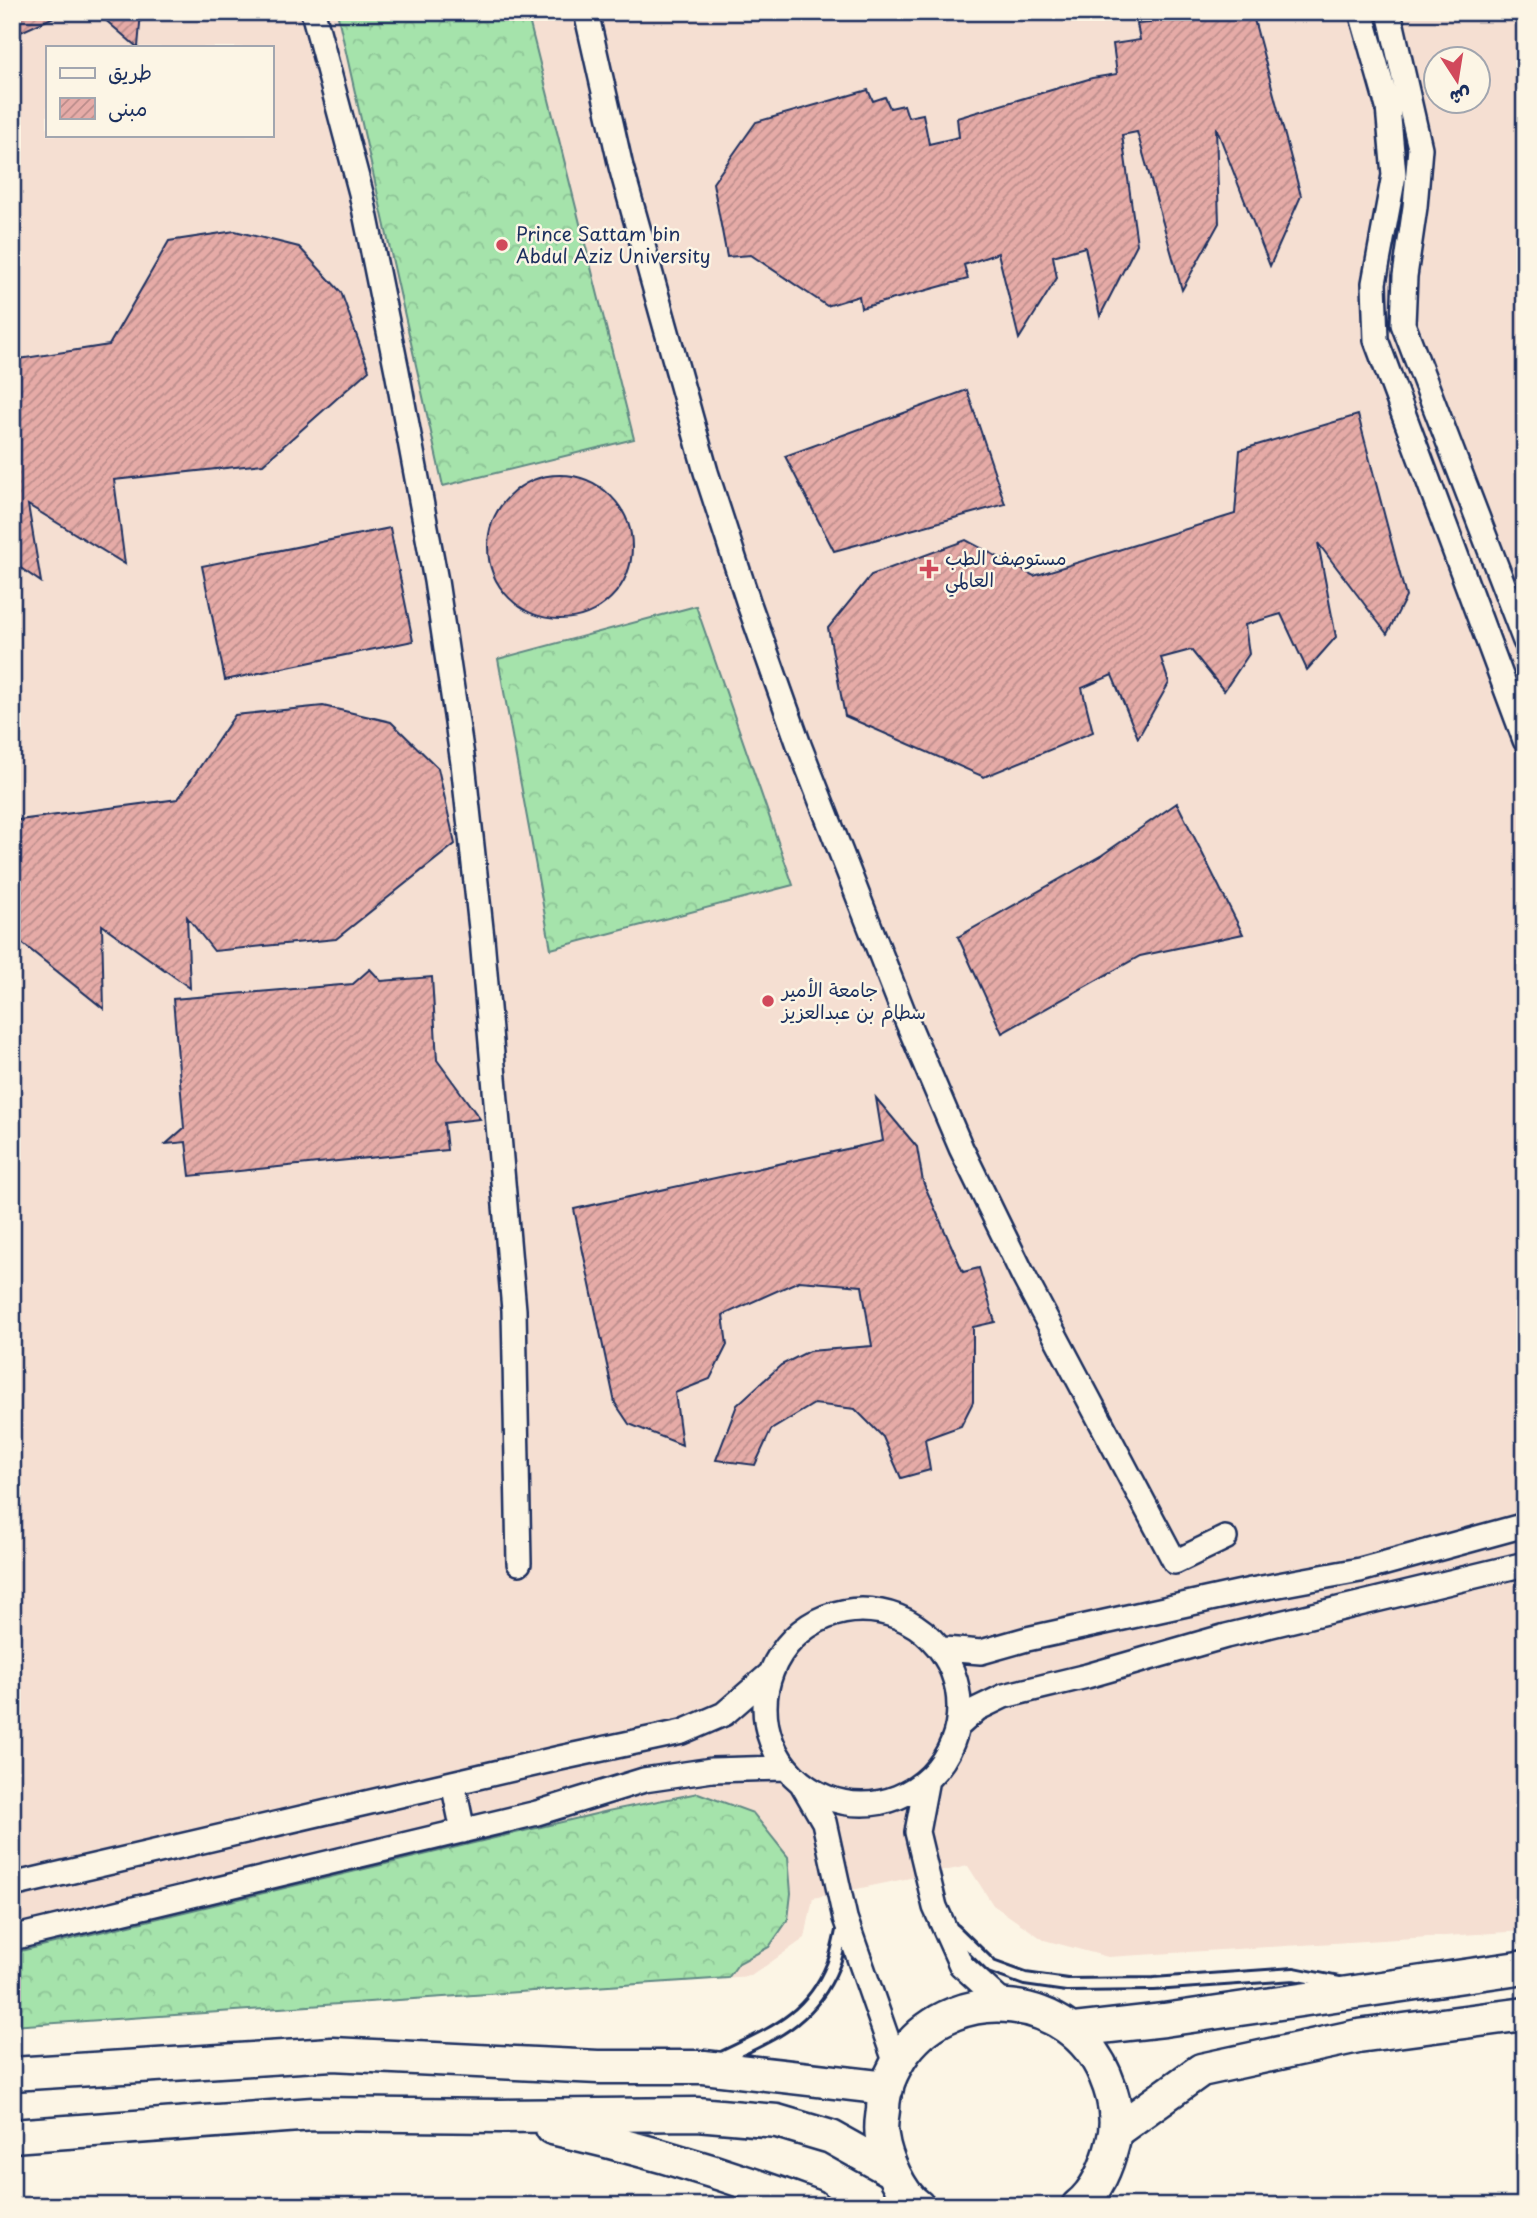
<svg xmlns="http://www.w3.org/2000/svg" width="1537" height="2218" font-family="'Playpen Sans','Playpen Sans Arabic',sans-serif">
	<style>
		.built { fill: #f5dfd2; fill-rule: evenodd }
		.forest { fill: url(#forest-crowns); stroke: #608984; stroke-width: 2 }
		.building { fill: url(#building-hatch); stroke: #1b2f5e; stroke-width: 2 }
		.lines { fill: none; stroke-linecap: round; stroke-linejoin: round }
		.lane-casing { stroke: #1b2f5e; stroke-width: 16 }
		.street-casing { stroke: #1b2f5e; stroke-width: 28 }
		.secondary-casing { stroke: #1b2f5e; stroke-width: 37 }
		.lane { stroke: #fcf5e5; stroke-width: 10 }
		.street { stroke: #fcf5e5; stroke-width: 23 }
		.secondary { stroke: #fcf5e5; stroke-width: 32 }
		.poi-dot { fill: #d1495b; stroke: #fcf5e5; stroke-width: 2.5 }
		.labels { text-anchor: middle; stroke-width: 5; stroke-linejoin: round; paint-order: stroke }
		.poi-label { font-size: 19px; fill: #1b2f5e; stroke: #fcf5e5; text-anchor: start }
	</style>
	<defs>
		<pattern id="forest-crowns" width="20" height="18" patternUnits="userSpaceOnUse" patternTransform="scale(1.75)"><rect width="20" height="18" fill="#a5e3ab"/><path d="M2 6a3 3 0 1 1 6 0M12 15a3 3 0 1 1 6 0" fill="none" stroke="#8dc396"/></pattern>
		<pattern id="building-hatch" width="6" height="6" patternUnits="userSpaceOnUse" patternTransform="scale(1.75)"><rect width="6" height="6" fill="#e6aba7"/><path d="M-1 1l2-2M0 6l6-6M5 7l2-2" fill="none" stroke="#ba8c8b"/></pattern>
	</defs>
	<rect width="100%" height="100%" fill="#fcf5e5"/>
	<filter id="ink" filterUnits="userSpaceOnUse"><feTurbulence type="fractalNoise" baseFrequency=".0143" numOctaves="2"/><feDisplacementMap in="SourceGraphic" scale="14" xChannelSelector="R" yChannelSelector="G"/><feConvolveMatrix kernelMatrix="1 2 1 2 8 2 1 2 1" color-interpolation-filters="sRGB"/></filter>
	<g filter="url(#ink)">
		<path class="built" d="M12,12h1513v1919l-417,26 -64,-17 -51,-35 -25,-39 -155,32 -8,40 -54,38 -739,50zM47,47h224v88h-224zM1436,60h42v42h-42z"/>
		<path class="forest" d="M337,12h190l107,427 -191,47z
			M696,606l97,279 -242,64 -53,-290z
			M698,1793l55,20 35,44 3,36 -3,27 -19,27 -30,16 -11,15 -716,48v-73l596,-142z"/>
		<path class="building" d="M12,12h53l-53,24z
			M96,12h45l-3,35h-1z
			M1148,12h104l49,184 -31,70 -54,-139 3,96 -37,67 -45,-158 -15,3 15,109 -37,72 -15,-69 -32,9 4,22 -38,61 -21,-86 -34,12 4,14 -107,29 -2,-12 -32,10 -76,-51 -24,2 -14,-74 43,-61 112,-32 5,11 12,-4 5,11 14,-3 4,12 15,-3 6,30 30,-7 -2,-19 135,-40 25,-4 -4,-30 27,-4 -3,-16 13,-1z
			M235,231l64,16 42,45 28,78 -106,94 -149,16 11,84 -97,-59 13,77 -29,-20v-202l97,-15 60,-104z
			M967,390l38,114 -171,47 -49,-95z
			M1358,415l48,182 -19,37 -69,-91 18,94 -29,33 -26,-56 -36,11 4,29 -25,37 -33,-41 -30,8 8,25 -31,55 -26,-63 -30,13 11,44 -109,45 -139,-61 -17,-88 43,-53 95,-35 68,36 201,-62 5,-64z
			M488 547a72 72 0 1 1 144 0a72 72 0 1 1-144 0Z
			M390,528l23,113 -188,39 -23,-114z
			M323,706l68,16 47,46 17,76 -119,95 -122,12 -27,-34 3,71 -88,-63 2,84 -92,-74v-114l166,-22 57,-84z
			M1177,803l66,131 -103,22 -138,77 -44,-96 144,-82z
			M370,969l11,12 51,-4 5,83 43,59 -36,4 3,27 -257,26 -4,-34 -20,2 18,-16 -11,-129 180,-15z
			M876,1098l41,49 6,35 40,90 16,-4 16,54 -22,5v75l-12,24 -36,13 5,31 -29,8 -18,-41 -28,-28 -41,-5 -43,26 -16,35 -39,-5 21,-55 44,-40 28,-14 63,-5 -10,-60 -63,-5 -76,34 4,30 -17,34 -35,14 7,52 -53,-21 -14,-21 -41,-194 309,-68z"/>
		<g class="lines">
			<g class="lane-casing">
				<path id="lane" d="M954,1930l38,37 33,12 42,6 87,-1 140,-10 45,9
					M718,2060c50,-25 92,-38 115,-95 5,-12 7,-26 10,-38"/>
			</g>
			<g class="street-casing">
				<path id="street" d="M313,12l48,181 36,178 39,210 27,182 19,175 32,372 5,253
					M586,12l35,155 85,305 43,132 50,141 105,269 57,134 62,127 152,287 50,-24
					M1361,12l27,95 6,68 -20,108 2,57 149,400
					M1389,12l31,136 -5,59 -10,69 -2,48 122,317
					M765 1707a97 97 0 1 1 194 0a97 97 0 1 1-194 0Z
					M944,1649l37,3 46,-13 224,-49 109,-20 165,-45
					M957,1727l20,-18 27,-13 83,-20 139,-40 299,-72
					M927,1779l-10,53 18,75 26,58 43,39
					M453,1783l10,48
					M802,1784l22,38 21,96 51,146
					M12,1885l548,-127 122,-26 42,-18 46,-40
					M12,1938l525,-125 107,-33 68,-10 73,-2"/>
			</g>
			<g class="secondary-casing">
				<path id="secondary" d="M1074,2030l90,-10 361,-53
					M12,2074l320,-20 266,13h106l183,21
					M552,2128c89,20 175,46 261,78
					M1116,2131l85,-61 157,-34 167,-22
					M12,2136l301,-22 186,2 198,-2 80,7 54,16 61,34
					M918,2206c-18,-13 -33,-48 -36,-70 -2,-8 0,-18 1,-26 0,-21 10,-42 22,-59 53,-70 166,-57 200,24 9,21 14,45 8,67 -6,24 -15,48 -35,64"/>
			</g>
			<use href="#lane" class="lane"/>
			<use href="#street" class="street"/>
			<use href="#secondary" class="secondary"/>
		</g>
	</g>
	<g class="poi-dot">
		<circle cx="502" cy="245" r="7"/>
		<path d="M925.5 558.5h7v7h7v7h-7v7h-7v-7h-7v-7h7z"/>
		<circle cx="768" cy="1001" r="7"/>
	</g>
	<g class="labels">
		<g class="poi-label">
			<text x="516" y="241">Prince Sattam bin<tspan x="516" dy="22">Abdul Aziz University</tspan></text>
			<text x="945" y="565">مستوصف الطب<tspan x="945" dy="22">العالمي</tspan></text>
			<text x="782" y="997">جامعة الأمير<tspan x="782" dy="22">سطام بن عبدالعزيز</tspan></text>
		</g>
	</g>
	<rect width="1537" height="2218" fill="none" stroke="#fcf5e5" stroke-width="42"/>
	<rect x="21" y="21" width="1495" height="2176" fill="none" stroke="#1b2f5e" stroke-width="2.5" filter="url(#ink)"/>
	<rect x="46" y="46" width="228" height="91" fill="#fcf5e5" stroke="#a2a6af" stroke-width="2"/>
	<rect x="60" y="68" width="35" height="10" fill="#fcf5e5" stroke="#a2a6af" stroke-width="2"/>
	<text x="108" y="80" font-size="21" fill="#1b2f5e">طريق</text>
	<rect x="60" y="98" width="35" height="21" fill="url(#building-hatch)" stroke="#a2a6af" stroke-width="2"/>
	<text x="108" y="116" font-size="21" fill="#1b2f5e">مبنى</text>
	<g transform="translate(1457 80) rotate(168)"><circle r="33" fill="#fcf5e5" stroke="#a2a6af" stroke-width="2"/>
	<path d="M0-5L12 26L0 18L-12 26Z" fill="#d1495b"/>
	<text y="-10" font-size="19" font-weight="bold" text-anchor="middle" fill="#1b2f5e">ش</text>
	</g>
</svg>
